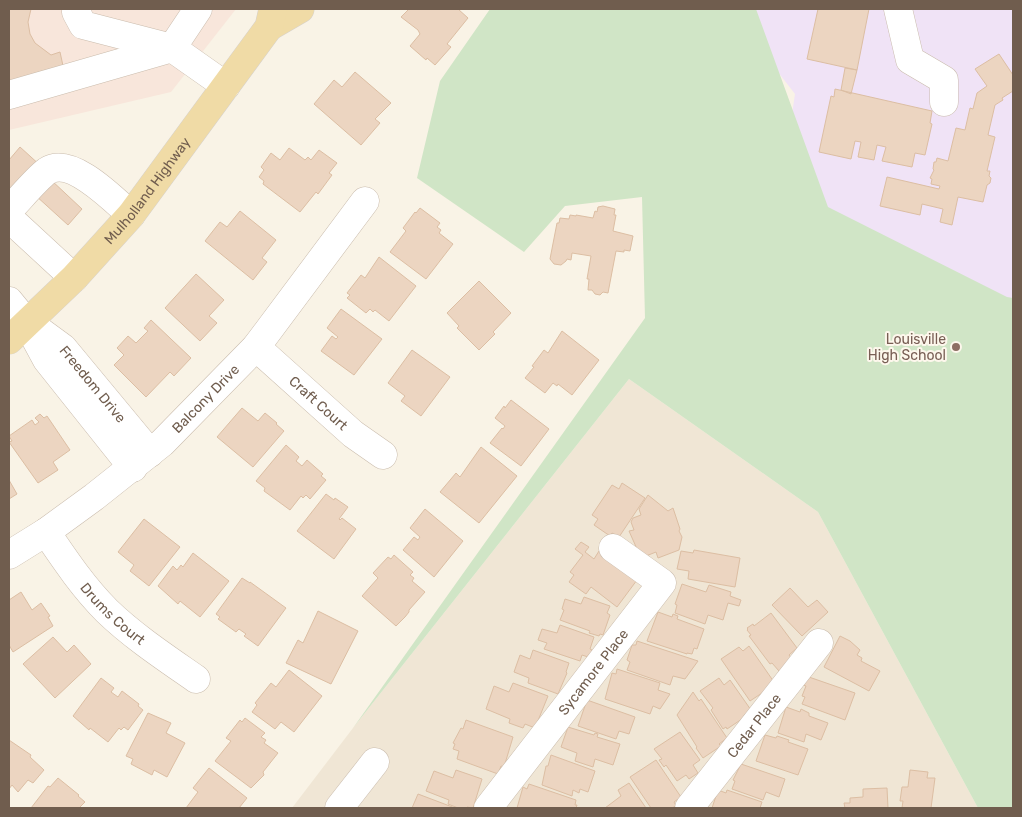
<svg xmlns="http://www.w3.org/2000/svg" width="1022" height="817" font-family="Rubik,sans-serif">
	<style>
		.residential { fill: #f0e6d5 }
		.commercial { fill: #f8e6db }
		.education { fill: #f0e3f6 }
		.green { fill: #d0e5c6 }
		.building { fill: #ecd5c1; stroke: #dcbea3 }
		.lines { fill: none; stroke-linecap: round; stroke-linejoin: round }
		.minor-casing { stroke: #cabcad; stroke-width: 29 }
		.major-casing { stroke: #d7d2cd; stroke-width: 29 }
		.minor { stroke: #fff; stroke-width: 28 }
		.major { stroke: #f0dba6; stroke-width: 28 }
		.education-dot { fill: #8d6e63; stroke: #fdf7ec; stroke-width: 2 }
		.labels { text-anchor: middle; stroke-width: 4; stroke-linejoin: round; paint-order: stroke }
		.street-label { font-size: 14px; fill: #705d4e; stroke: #fdf7ec }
		.education-label { font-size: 14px; fill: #785e54; stroke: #fdf7ec; text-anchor: end }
	</style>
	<rect width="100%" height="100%" fill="#f9f3e6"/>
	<path class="residential" d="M629,379l189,133 160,296h-686l61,-80z"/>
	<path class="commercial" d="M9,9h227l-65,83 -162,38z"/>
	<path class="education" d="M729,9h284v509l-230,-343 12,-81z"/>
	<path class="green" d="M490,9h266l72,198 179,90 6,1v510h-35l-160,-296 -189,-133 -276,349 292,-410 -3,-121 -77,9 -41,46 -107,-74 23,-97z"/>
	<path class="building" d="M9,9h22l-3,13 2,12 5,9 16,12 9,-3 5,23 -56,10z
		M409,9h49l10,9 -21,26 4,3 -16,18 -8,-7 -1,2 -16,-14 10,-12 -2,-4 -17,-13z
		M818,9h51l-12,61 -50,-11z
		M999,54l14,21v16l-11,7 1,2 -8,5 -7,30 7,2 -8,34h3l-1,5 2,2 -1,5 -3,2 -4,17 -25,-5 -6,28 -12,-3 3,-13 -21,-5 -2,11 -40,-9 7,-29 52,12 1,-3 -9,-2 1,-5 -2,-1 4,-8 -1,-1 1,-7h2l1,-4 11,3 8,-33 9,2 5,-22 3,1 4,-16 10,-7 -12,-17z
		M845,68l12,2 -6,24 -10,-4z
		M355,72l36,31 -16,16 5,4 -19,22 -47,-41 20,-24 8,7z
		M835,89l97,22 -2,12 2,1 -7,31 -10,-2 -3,14 -30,-6 4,-14 -9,-2 -3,15 -16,-3 3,-15 -6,-1 -4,18 -32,-7 12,-56 3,1z
		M20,147l22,20 -33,37v-44z
		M289,148l16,12 3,-3 3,3 8,-10 18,13 -8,10 3,2 -14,19 -2,-2 -16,20 -37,-28 1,-3 -5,-4 5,-7 -3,-3 10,-14 9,7z
		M50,179l32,30 -14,16 -33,-30z
		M603,206l12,3 -1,6h2l-3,16 20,5 -3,15 -6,-1v2l-8,-1 -8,42 -5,-1 -3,3 -5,-1 -3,-4h-4l1,-11h-2l4,-23 -19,-3 -1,7 -4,-1 -1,2 -5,4 -7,-1 -4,-5 7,-36h2l1,-5 9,1 1,-4 6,1v-1l17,3 2,-7 2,1 1,-5z
		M420,208l20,15 -3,4 4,3 -2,3 14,11 -27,35 -36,-27 16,-21 -3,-3 12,-16 1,1z
		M240,211l36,29 -14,18 5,4 -14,18 -48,-39 15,-19 7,5z
		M379,257l37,29 -27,35 -14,-11 -2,2 -3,-3 -4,4 -19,-15 3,-3 -3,-2 14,-18 4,3z
		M196,274l28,26 -15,16 8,7 -17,18 -35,-33z
		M479,281l32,32 -18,19 2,2 -16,16 -22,-22 2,-2 -12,-13z
		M341,309l41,30 -28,36 -33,-24 11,-15 4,3 2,-2 -11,-9z
		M151,320l40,38 -17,18 -4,-4 -24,25 -32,-32 10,-10 -7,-7 11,-12 8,7 12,-12 -4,-3z
		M562,331l37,29 -27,35 -14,-11 -1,2 -4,-3 -8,10 -20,-15 9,-11 -2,-1 12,-16 4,3z
		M412,350l38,27 -29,39 -20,-15 4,-5 -17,-13z
		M511,400l38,29 -28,37 -31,-23 12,-15 1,1 2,-3 -10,-8 9,-12 1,2z
		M242,408l16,13 7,-8 12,10 -1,1 8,7 -31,36 -36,-30z
		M40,414l4,4 3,-2 23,34 -17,12 5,8 -20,13 -29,-41 3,-1 -3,-5 23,-16 3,5 4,-3 -4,-4z
		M286,445l13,12 -3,4 6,5 5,-6 16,14 -2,2 5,4 -16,19 -4,-4 -3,3 -2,-2 -11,14 -26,-19 1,-3 -9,-7z
		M481,447l36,29 -38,47 -39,-31 16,-19 4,4z
		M9,480l8,14 -8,5z
		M622,483l23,15 -26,39 -7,-4 -2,3 -16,-11 4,-6 -6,-4 20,-30 7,4z
		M326,494l8,6 1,-2 13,9 -9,12 1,1 2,-2 14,11 -22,30 -37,-28z
		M648,495l20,16 5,-3 7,21 -1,2 3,6 -3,13 -21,8 -2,-6 -15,6 -12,-27 5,-1 -3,-8 2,-4 8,-3 -2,-6z
		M425,509l38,32 -29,36 -31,-27 11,-13 4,3 2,-3 -10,-9z
		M144,519l36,28 -31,39 -19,-15 4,-6 -16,-13z
		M581,542l8,5 -4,5 9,7 5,-8 38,29 -20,27 -26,-20 -5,7 -17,-12 5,-7 -4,-3 13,-17 -8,-6z
		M694,550l46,8 -5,29 -47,-8 1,-8 -12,-2 4,-18 12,2z
		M193,553l36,28 -29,36 -20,-16 -2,3 -20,-18 15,-20 4,4 4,-5 2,2z
		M394,555l19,17 -3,3 4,3 -2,3 13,11 -16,18v2l-4,5 -9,9 -34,-30 16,-18 -5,-5 15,-16 3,2z
		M242,578l8,5v-1l36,26 -28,38 -14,-10 2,-2 -7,-5 -3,3 -18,-13 2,-2 -4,-3z
		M682,584l24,8 3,-7 22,7 -1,4 11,4 -2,6 -11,-3 -5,17 -15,-5 -3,9 -30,-11 2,-8 -2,-1z
		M790,588l18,19 9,-7 11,12 -26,24 -30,-31z
		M21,592l11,18 9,-7 9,13 -2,1 5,9 -40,26 -4,-7v-45z
		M584,597l26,9 -3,7 3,2 -7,20 -3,-1 -1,2 -10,-3 1,-2 -30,-11 4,-10 -2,-1 3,-10 16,5z
		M318,611l40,20 -27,53 -45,-21 12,-23 5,3z
		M658,612l14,5 1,-3 5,2 -1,3 27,10 -7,20 -3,-1 -2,6 -5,-1v1l-40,-13z
		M771,613l26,35 -8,7 3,4 -13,12 -7,-8 -2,1 -21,-28 2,-1 -4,-5 1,-1 -1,-1 6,-4 1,2z
		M560,625l34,12 -4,12 2,1 -1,5h-3v2l-6,-2 -2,6 -36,-12 3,-6 -9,-3 4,-11 15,4z
		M840,636l10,5 10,9 -3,5 5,3 -1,3 19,10 -11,20 -45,-24z
		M53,637l14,15 7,-7 17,19 -36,34 -32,-34z
		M637,641l61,20 -13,18 -12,-3 -3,9 -43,-15 3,-8 -3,-2 5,-15h4z
		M749,646l25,36 -6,7 -18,12 -29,-42 18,-12 4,4z
		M533,650l36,13 -3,9 1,1 -9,21 -30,-11 1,-5 -15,-6 6,-17 10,4z
		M617,669l43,14 -2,7 12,4 -10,15 -7,-3 -3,8 -45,-15 7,-26 4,1z
		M289,670l33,26 -28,36 -13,-10 -6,7 -23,-17 5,-7 -2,-2 16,-20 5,4z
		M806,676l49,17 -10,27 -43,-16 3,-7 -3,-1 4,-10 -3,-1z
		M101,678l13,10 -3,4 7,5 4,-6 17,13 -1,2 5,4 -15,20 -4,-3 -3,3 -2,-2 -11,14 -18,-14 -1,2 -16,-14z
		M719,678l5,7 6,-5 21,30 -7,5 1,2 -18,12 -1,-2 -3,2 -12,-19 2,-2 -13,-17z
		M513,683l35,13 -13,32 -10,-4 -2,4 -14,-5 1,-4 -24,-10 8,-23 15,6z
		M693,692l6,9 2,-2 26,39 -8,6 2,2 -18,12 -7,-10 1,-1 -20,-32z
		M587,700l48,17 -6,17 -10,-3 -3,8 -38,-13z
		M786,707l14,5 1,-3 8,4v3l19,7 -7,17 -15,-6 -2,8 -26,-9z
		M148,713l23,10 -5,10 19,10 -18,34 -13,-7 -2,5 -21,-11 2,-5 -7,-3z
		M245,718l20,15 -4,4 5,3 -2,3 14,10 -15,19 1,3 -13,13 -36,-27 16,-20 -5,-3 14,-18 2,2z
		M466,720l47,17 -9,30 -3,-1 -3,8 -41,-15 2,-8 -6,-2 2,-5 -2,-1 8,-15 2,1z
		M568,727l26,8 1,-2 3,1 -1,3 23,7 -7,21 -18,-6 -2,8 -18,-6 2,-8 -16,-6z
		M680,732l20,28 -7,5 5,8 -9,6 -3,-4 -9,6 -11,-16 -2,2 -5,-7 3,-1 -8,-10z
		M765,735l11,3 1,-2 12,4 -1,2 20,7 -10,26 -42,-14z
		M9,740l22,15 -1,2 14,13 -11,13 -5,-3 -10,12 -6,-7 -3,4z
		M551,755l44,16 -7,21 -8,-3 -1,4 -6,-3 -1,6 -30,-11 4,-19h2z
		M656,760l25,37 -7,5 2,4 -4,2h-21l-21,-31z
		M741,764l44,15 -6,18 -13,-5 -3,8 -31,-11 3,-8 -2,-1z
		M209,768l38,30 -8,10h-53l12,-16 -5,-4z
		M456,770l26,9 -9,29 -6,-1 -1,1h-8l-10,-4 1,-4 -23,-9 8,-20 19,7z
		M910,770l18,2 -1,6h8l-4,30h-29l1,-7h-3l2,-14h6z
		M58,778l21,17 -1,1 7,6 -6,6h-48l17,-22 2,1z
		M629,783l17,25h-41l16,-12 -3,-6z
		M529,784l47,16 -1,5h2l-1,3h-59l6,-21 4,2z
		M887,788l1,20h-43l-1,-5h6v-5l13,-1v-8z
		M718,790l8,3 1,-3 35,12 -2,6h-48z
		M418,794l37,14h-43z"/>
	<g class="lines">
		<g class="minor-casing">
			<g id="minor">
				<path d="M77,9l-1,3 7,13 89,23 54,38"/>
				<path d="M898,9l12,51 34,20v22"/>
				<path d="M9,95l163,-47 26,-39"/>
				<path d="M9,210c10,-10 27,-31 38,-39 24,-16 67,29 84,44"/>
				<path d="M9,218l65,60"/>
				<path d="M9,301l18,22 20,37 86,108"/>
				<path id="s1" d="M33,326l30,22 87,105"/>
				<path id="s2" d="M256,347l97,87 30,21"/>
				<path id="s3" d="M46,532c19,28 37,55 61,79 27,26 59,47 89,68"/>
				<path id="s4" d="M9,555l37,-23 48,-35 68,-54 94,-96 109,-146"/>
				<path d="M339,808l36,-46"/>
				<path id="s5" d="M488,808l174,-225 -49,-35"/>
				<path id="s6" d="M689,808l130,-165"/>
			</g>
		</g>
		<g class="major-casing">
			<g id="major">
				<path d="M269,27l31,-18"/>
				<path id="s7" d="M9,340l65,-62 57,-63 138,-188 4,-18"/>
			</g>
		</g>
		<use href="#minor" class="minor"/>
		<use href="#major" class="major"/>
	</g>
	<circle class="education-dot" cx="956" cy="347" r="5"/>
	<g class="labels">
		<g class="street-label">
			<text dy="5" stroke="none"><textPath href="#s7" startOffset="204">Mulholland Highway</textPath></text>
			<text dy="5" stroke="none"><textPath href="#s1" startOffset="84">Freedom Drive</textPath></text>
			<text dy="5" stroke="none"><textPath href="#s4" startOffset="252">Balcony Drive</textPath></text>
			<text dy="5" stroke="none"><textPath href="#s2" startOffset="84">Craft Court</textPath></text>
			<text dy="5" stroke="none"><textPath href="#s3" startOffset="106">Drums Court</textPath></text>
			<text dy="5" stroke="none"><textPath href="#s5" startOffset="172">Sycamore Place</textPath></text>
			<text dy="5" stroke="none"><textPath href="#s6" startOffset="105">Cedar Place</textPath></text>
		</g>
		<g class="education-label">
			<text x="946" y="344">Louisville<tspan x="946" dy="16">High School</tspan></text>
		</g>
	</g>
	<rect width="1022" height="817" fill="none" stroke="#705d4e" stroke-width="20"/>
</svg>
